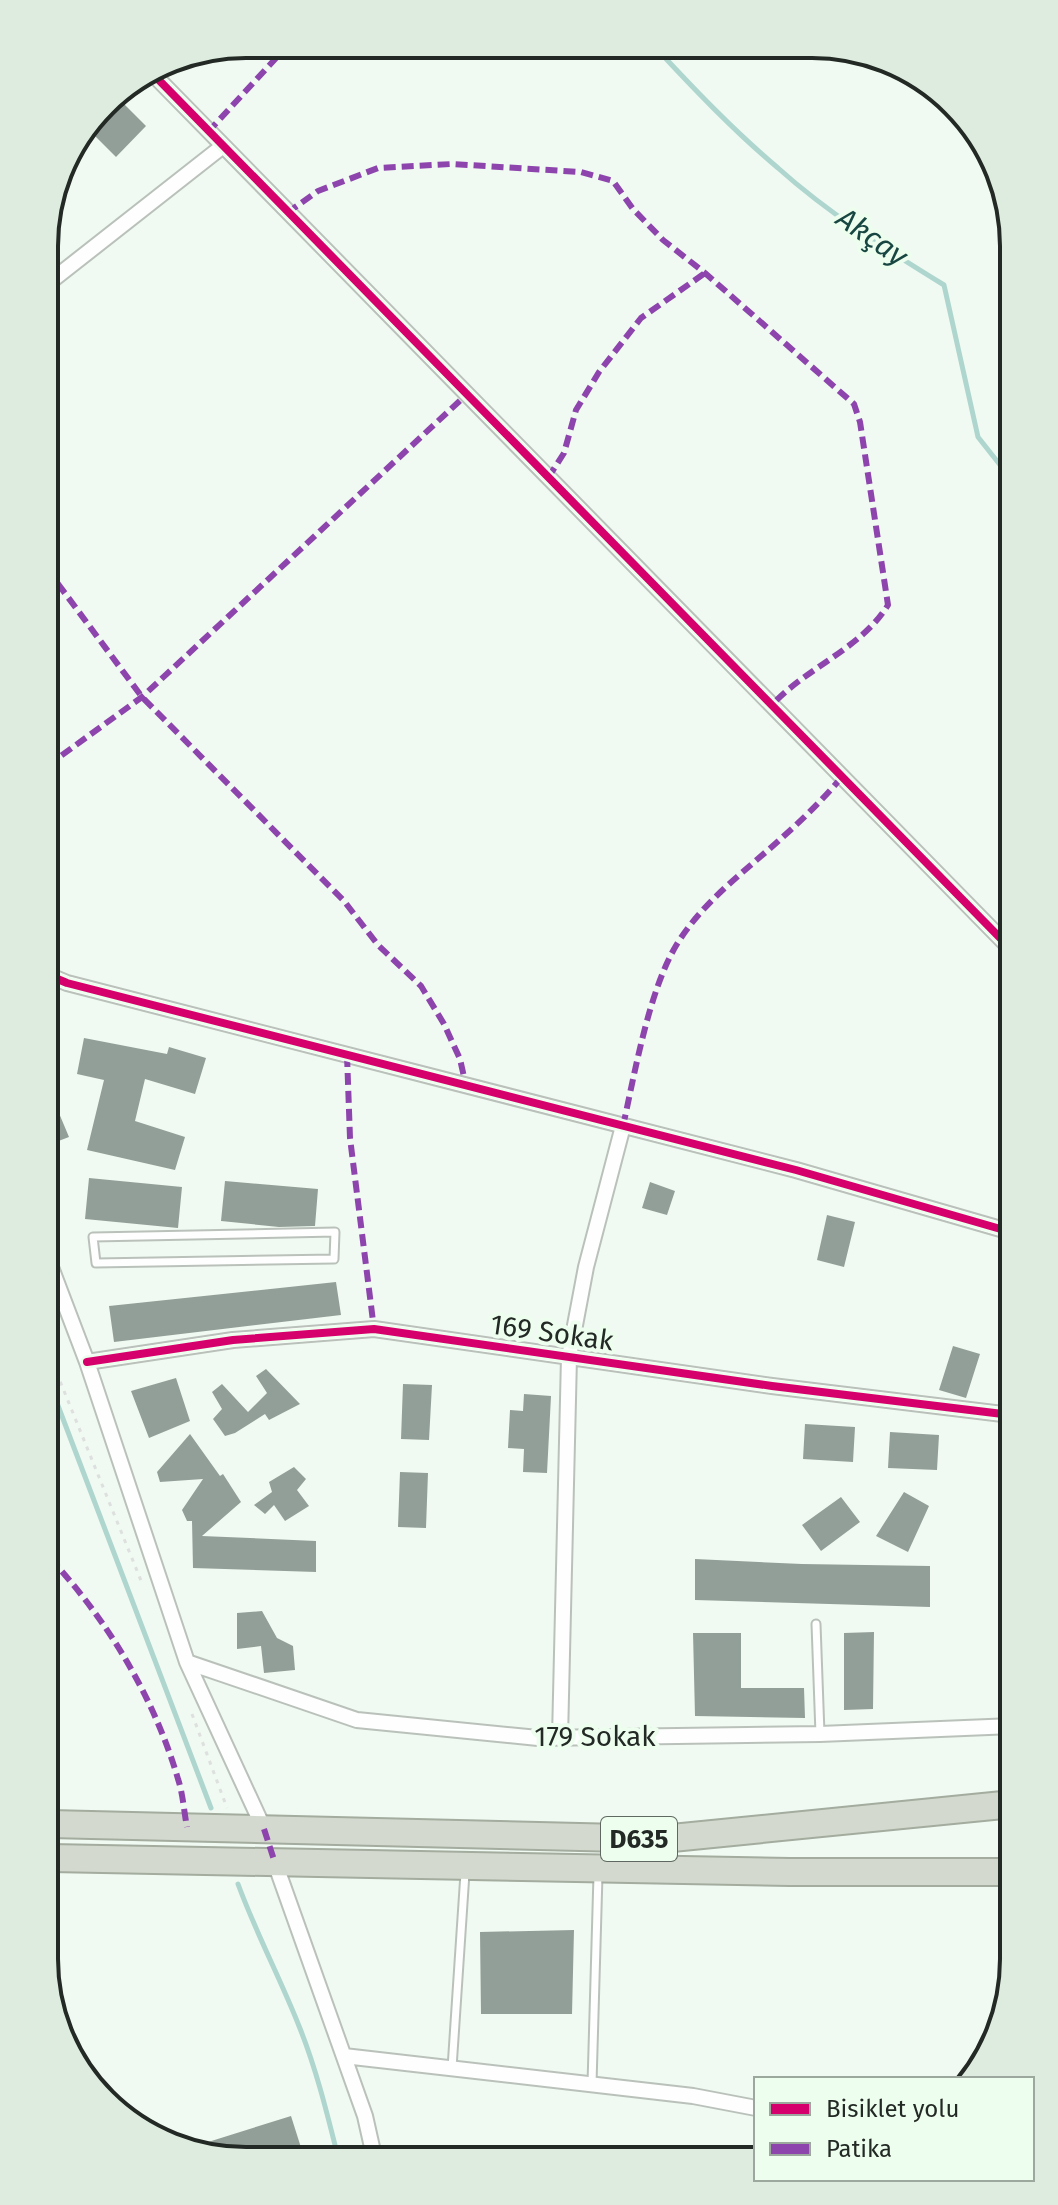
<svg xmlns="http://www.w3.org/2000/svg" width="1058" height="2205" font-family="'Fira Sans',sans-serif">
	<style>
		.lines { fill: none; stroke-linecap: round; stroke-linejoin: round }
		.stream { stroke: #aed6ce; stroke-width: 5 }
		.building { fill: #929f98 }
		.lane-casing { stroke: #bac1bb; stroke-width: 11 }
		.street-casing { stroke: #bac1bb; stroke-width: 18 }
		.highway-casing { stroke: #a3ac9e; stroke-width: 30 }
		.path { stroke: #dde0de; stroke-width: 3; stroke-dasharray: 4 6; stroke-linecap: butt }
		.lane { stroke: #fdfefd; stroke-width: 7 }
		.street { stroke: #fdfefd; stroke-width: 14 }
		.highway { stroke: #d3d9ce; stroke-width: 26 }
		.quiet { stroke: #8e44ad; stroke-width: 6; stroke-dasharray: 12 6; stroke-linecap: butt }
		.cycleway-casing { stroke: #edfdee; stroke-width: 13 }
		.cycleway { stroke: #d6006c; stroke-width: 8 }
		.labels { text-anchor: middle; stroke-width: 8; stroke-linejoin: round; paint-order: stroke }
		.shield { fill: #edfdee; stroke: #606961; stroke-width: 2 }
		.shield-label { font-size: 26px; font-weight: bold; fill: #232924 }
		.street-label { font-size: 28px; fill: #232924; stroke: #edfdee }
		.water-label { font-size: 30px; font-style: italic; fill: #184742; stroke: #edfdee }
		.rim { fill: none; stroke: #232924; stroke-width: 4 }
	</style>
	<rect width="100%" height="100%" fill="#f0faf2"/>
	<g class="lines">
		<path class="stream" d="M655,47c39,42 79,84 123,121 50,45 109,82 166,117l34,152 30,38
			M49,1382l162,426
			M238,1884c18,49 42,94 61,142 17,42 28,87 39,131"/>
	</g>
	<path class="building" d="M114,94l32,32 -30,31 -29,-29z
		M84,1038l83,16 2,-7 37,11 -11,36 -50,-15 -10,42 50,16 -10,33 -88,-20 17,-70 -27,-6z
		M48,1087l21,50 -21,8z
		M89,1178l93,9 -4,41 -93,-9z
		M225,1181l93,8 -3,37 -36,1 -58,-6z
		M650,1182l25,9 -8,24 -25,-7z
		M827,1215l28,7 -11,45 -27,-7z
		M336,1282l5,33 -227,27 -5,-36z
		M953,1346l27,8 -14,44 -27,-8z
		M266,1369l34,35 -31,16 -4,-6 -30,19 -10,3 -12,-17 9,-10 -10,-17 10,-8 26,28 19,-19 -11,-17z
		M176,1378l14,43 -41,17 -18,-47z
		M403,1384l29,1 -3,55 -28,-1z
		M524,1394l27,2 -4,77 -24,-1 1,-23 -16,-1 2,-38 13,1z
		M805,1424l50,3 -2,35 -50,-3z
		M890,1432l49,3 -2,35 -49,-2z
		M190,1434l30,42 3,-2 18,28 -39,34 114,5v31l-123,-4 -1,-47h-5l-5,-11 21,-31 -43,3 -3,-10z
		M294,1467l12,12 -9,11 12,16 -24,15 -11,-16 -9,9 -11,-9 18,-13 -3,-10z
		M400,1472l28,1 -2,55 -28,-1z
		M904,1492l25,14 -21,46 -32,-16z
		M841,1497l19,25 -39,29 -19,-26z
		M695,1559l107,5 128,2v41l-235,-7z
		M262,1611l15,27 16,8 2,24 -31,3 -3,-27 -24,3v-36z
		M874,1632l-1,77 -29,1v-77z
		M693,1633h48v55h63l1,30 -110,-2z
		M574,1930l-2,84h-91l-1,-82z
		M291,2116l13,41h-97l-18,-9z"/>
	<g class="lines">
		<g class="lane-casing">
			<path id="lane" d="M335,1232l-1,27 -238,4 -3,-26z
				M816,1624l4,110
				M452,2068l13,-195
				M592,2084l6,-209"/>
		</g>
		<g class="street-casing">
			<path id="street" d="M150,71l860,877
				M46,285l177,-139
				M48,975l19,8 729,187 215,62
				M49,1262l38,100 100,300 77,167
				M87,1362l146,-22 141,-11 398,57 239,29
				M187,1662l170,58 181,18 282,-4 193,-8
				M560,1738l9,-381 17,-90 37,-141
				M275,1863l90,253 9,40
				M344,2056l349,40 63,12"/>
		</g>
		<g class="highway-casing">
			<path id="highway" d="M50,1824l612,15 351,-35
				M51,1858l739,14h223"/>
		</g>
		<path class="path" d="M49,1354l93,229
			M192,1714l35,94"/>
		<use href="#lane" class="lane"/>
		<use href="#street" class="street"/>
		<use href="#highway" class="highway"/>
		<path class="quiet" d="M208,132l69,-75v-13
			M287,213l31,-22 60,-23 74,-4 129,8 32,9 20,28 30,31 42,33 149,131 6,18 28,183c-27,44 -83,63 -117,101
			M548,478l16,-25 12,-43 23,-38 42,-54 64,-45
			M47,569l95,128 202,204 34,44 43,41 23,38 16,35 6,27
			M47,766l95,-69 324,-302
			M347,1055l3,83 24,191
			M623,1126c12,-54 26,-136 54,-182 27,-44 71,-75 108,-109 20,-18 39,-37 56,-57
			M50,1558c58,63 104,139 128,221 5,15 6,33 9,48
			M264,1829l11,34"/>
		<g class="cycleway-casing">
			<path id="cycleway" d="M150,71l860,877
				M48,975l19,8 729,187 215,62
				M87,1362l146,-22 141,-11 398,57 239,29"/>
		</g>
		<use href="#cycleway" class="cycleway"/>
	</g>
	<g class="labels">
		<rect class="shield" x="601" y="1817" width="76" height="44" rx="6"/>
		<g class="shield-label">
			<text x="639" y="1848">D635</text>
		</g>
		<g class="street-label">
			<text transform="translate(552 1332) rotate(8)" y="10">169 Sokak</text>
			<text x="595" y="1746">179 Sokak</text>
		</g>
		<g class="water-label">
			<text transform="translate(872 237) rotate(35)" y="10">Akçay</text>
		</g>
	</g>
	<path d="M0 0H1058V2205H0ZM246 58H812A188 188 0 0 1 1000 246V1959A188 188 0 0 1 812 2147H246A188 188 0 0 1 58 1959V246A188 188 0 0 1 246 58Z" fill="#ddecde" fill-rule="evenodd"/>
	<path class="rim" d="M246 58H812A188 188 0 0 1 1000 246V1959A188 188 0 0 1 812 2147H246A188 188 0 0 1 58 1959V246A188 188 0 0 1 246 58Z"/>
	<rect x="754" y="2077" width="280" height="104" fill="#edfdee" stroke="#9ca89d" stroke-width="2"/>
	<rect x="770" y="2103" width="40" height="12" fill="#d6006c" stroke="#9ca89d" stroke-width="2"/>
	<text x="826" y="2117" font-size="24" fill="#232924">Bisiklet yolu</text>
	<rect x="770" y="2143" width="40" height="12" fill="#8e44ad" stroke="#9ca89d" stroke-width="2"/>
	<text x="826" y="2157" font-size="24" fill="#232924">Patika</text>
</svg>
